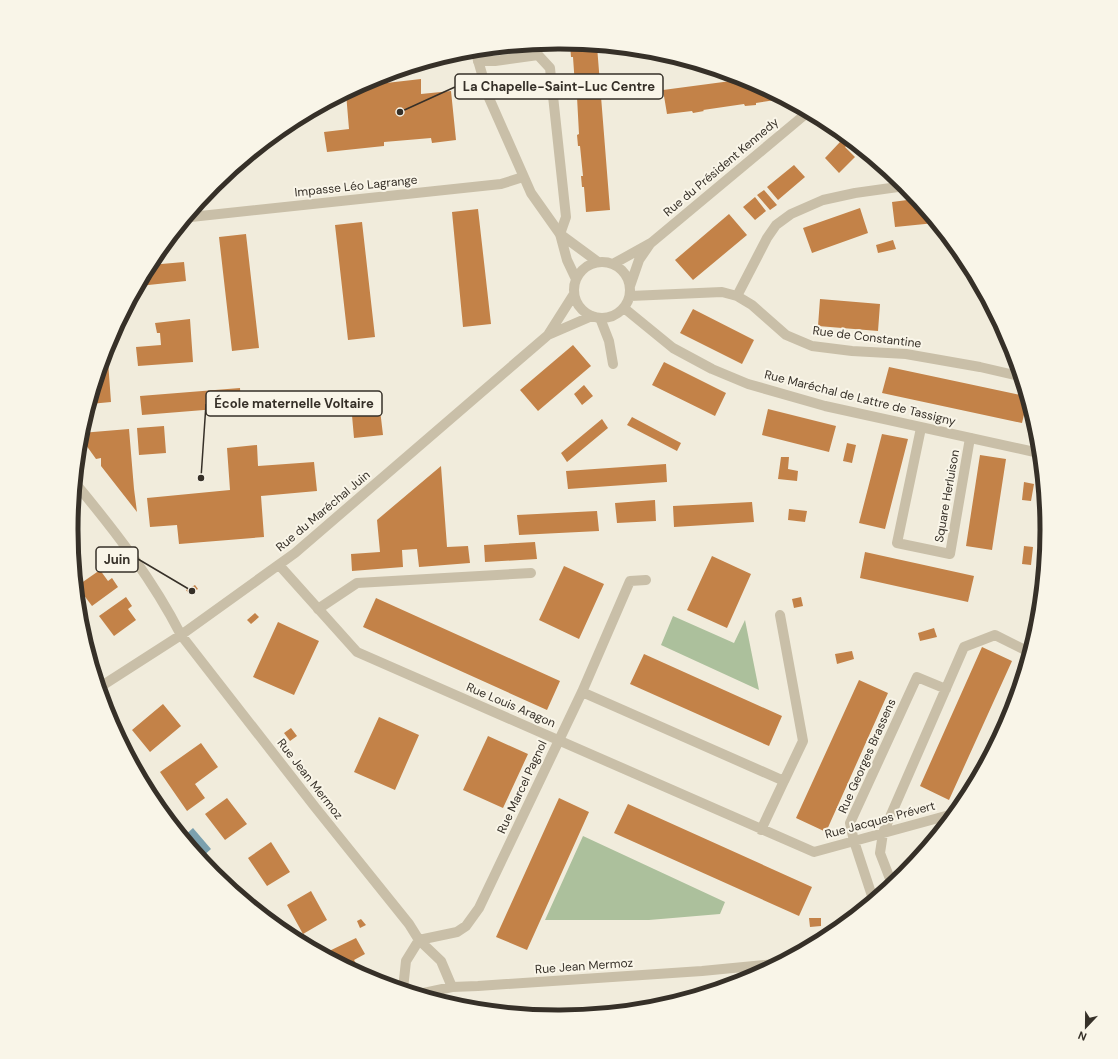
<svg xmlns="http://www.w3.org/2000/svg" width="1118" height="1059" font-family="'DM Sans',sans-serif">
	<style>
		.green { fill: #acc09c }
		.water { fill: #7ba0ae }
		.building { fill: #c38248 }
		.lines { fill: none; stroke-linecap: round; stroke-linejoin: round }
		.lane { stroke: #c9bfa8; stroke-width: 10 }
		.street { stroke: #c9bfa8; stroke-width: 10 }
		.rail { stroke: #363028; stroke-width: 3; stroke-dasharray: 1 3; stroke-linecap: butt }
		.labels { text-anchor: middle; stroke-width: 4; stroke-linejoin: round; paint-order: stroke }
		.street-label { font-size: 12px; fill: #363028; stroke: #f9f5e8 }
		.rim { fill: none; stroke: #363028; stroke-width: 5 }
		.leader { fill: none; stroke: #363028; stroke-width: 1.5 }
		.callout-dot { fill: #363028; stroke: #f9f5e8; stroke-width: 1.5 }
		.callout { fill: #f9f5e8; stroke: #363028; stroke-width: 1.5 }
		.callout-label { font-size: 13px; text-anchor: middle; font-weight: bold; fill: #363028 }
	</style>
	<rect width="100%" height="100%" fill="#f1ecdc"/>
	<path class="green" d="M673,616l61,27 11,-23 14,70 -98,-45z
		M583,836l142,66 -5,12 -71,6h-104z"/>
	<path class="water" d="M193,828l18,21 -10,9 -18,-21z"/>
	<path class="building" d="M572,43l25,3 13,164 -24,2 -2,-25h-2l-1,-11h2l-3,-30h-2l-1,-11 2,-1 -2,-37h-3v-11h1l-2,-29h-2l-1,-13z
		M421,79v15l30,-3 5,49 -24,3 -1,-5 -47,4v4l-57,6 -3,-20 25,-3 -3,-36 14,-7z
		M746,79l36,20 -26,4v2l-11,1 -1,-2 -41,6 1,1 -11,2 -1,-2 -25,3 -4,-24z
		M835,128l16,14 -6,5 10,10 -16,16 -14,-15 15,-16 -10,-10z
		M794,165l11,12 -27,23 -11,-13z
		M764,190l13,15 -7,5 -13,-15z
		M755,197l11,14 -11,9 -12,-13z
		M915,199l20,24 -40,4 -3,-25z
		M860,208l8,25 -56,20 -9,-25z
		M478,209l13,115 -28,3 -11,-115z
		M729,214l18,21 -54,45 -18,-20z
		M362,222l13,115 -27,3 -13,-115z
		M246,234l13,114 -27,3 -13,-114z
		M893,240l3,9 -18,4 -2,-8z
		M184,262l2,19 -47,5 11,-21z
		M820,299l60,5 -2,27 -60,-5z
		M693,309l61,31 -12,24 -62,-31z
		M190,319l3,43 -55,4 -2,-19 25,-2 -1,-12h-3l-2,-10z
		M573,345l18,21 -53,45 -18,-21z
		M103,361h5l3,41 -21,2z
		M664,362l62,31 -11,23 -63,-31z
		M889,367l136,29 2,6 -5,21 -140,-30z
		M584,385l9,11 -11,9 -8,-11z
		M240,388l1,19 -99,8 -2,-19z
		M379,401l4,34 -29,3 -3,-34z
		M768,409l68,17 -7,26 -67,-17z
		M632,417l49,26 -4,8 -50,-26z
		M602,419l6,9 -41,34 -6,-9z
		M164,426l2,27 -27,2 -2,-27z
		M129,429l5,60 3,23 -36,-46v-8l-5,1 -15,-21v-5z
		M882,434l26,5 -23,90 -26,-6z
		M847,443l9,2 -4,18 -9,-2z
		M257,445l1,21 56,-4 3,29 -56,5 3,41 -85,7 -2,-19 -27,2 -3,-29 83,-8 -3,-42z
		M980,455l26,4 -14,91 -26,-4z
		M781,457h8l-1,12 10,2 -1,10 -19,-2z
		M666,464l1,18 -99,7 -2,-18z
		M441,466l6,81 21,-1 2,17 -51,4 -2,-18 -15,1 1,17 -51,4 -1,-17 29,-2 -3,-32z
		M1024,482l10,2 -3,17 -9,-1z
		M655,500l1,21 -39,2 -2,-20z
		M752,502l2,20 -80,5 -1,-21z
		M789,509l18,2 -2,11 -17,-2z
		M597,511l2,20 -80,4 -2,-20z
		M535,542l2,17 -52,3 -1,-17z
		M1024,546l9,1 -2,18 -9,-1z
		M865,552l109,24 -6,26 -108,-24z
		M712,556l39,18 -24,54 -40,-18z
		M564,566l40,18 -25,55 -40,-19z
		M100,570l8,11 4,-3 6,9 -26,19 -15,-20z
		M195,585l3,4 -9,5 -3,-4z
		M126,597l6,9 -4,3 8,11 -22,16 -15,-20z
		M801,597l2,9 -9,2 -2,-9z
		M376,598l184,83 -13,29 -184,-83z
		M255,613l4,4 -8,7 -4,-4z
		M278,622l41,19 -25,54 -41,-18z
		M934,628l3,9 -17,4 -2,-8z
		M982,647l30,14 -63,139 -29,-14z
		M852,651l2,8 -17,5 -2,-10z
		M644,654l138,62 -13,30 -139,-62z
		M859,680l29,13 -62,139 -30,-14z
		M163,704l18,22 -31,26 -18,-22z
		M379,717l40,18 -24,55 -41,-18z
		M291,728l6,8 -7,5 -6,-8z
		M488,736l40,18 -25,54 -40,-18z
		M201,743l17,24 -23,17 10,14 -18,13 -27,-39z
		M227,798l20,26 -22,16 -20,-26z
		M559,798l30,14 -62,138 -31,-13z
		M628,804l184,83 -13,29 -185,-83z
		M271,842l19,30 -23,14 -19,-28z
		M311,891l16,29 -24,14 -16,-29z
		M809,918h12v8l-11,1z
		M361,919l5,6 -6,3 -3,-7z
		M356,938l9,16 -11,6 5,9 -3,2 -33,-17z"/>
	<g class="lines">
		<path class="lane" d="M478,61h17l43,-6 12,13 16,149 -6,17
			M600,318l9,23 4,23
			M921,428l-24,115 53,11 20,-116
			M318,609l39,-26 174,-10"/>
		<path class="street" d="M475,50l14,48 42,95 29,41 38,28
			M191,217l310,-33 22,-7
			M560,234l7,26 9,19
			M574 290a28 28 0 1 1 56 0a28 28 0 1 1-56 0Z
			M613,264l38,-21 157,-131
			M630,286l9,-26 11,-16
			M630,296l92,-4 15,4 15,9 34,30 26,11 40,5 54,3 74,13 39,9
			M737,296l30,-58 9,-13 15,-11 32,-14 32,-7 50,-7
			M624,308l49,40 39,21 36,15 77,22 214,47
			M548,335l44,-19
			M76,484c39,47 77,96 105,151l134,172 94,117 10,16 22,21 11,26
			M279,565l78,87 457,200 139,-38
			M780,615l23,126 -19,40
			M100,687l81,-52 114,-82 253,-218 26,-41
			M582,692l202,89 -23,49
			M892,884l-12,-31 3,-20 81,-186 31,-12 34,17
			M873,899l-19,-58 -4,-18 67,-146 29,12
			M419,940l38,-8 9,-6 13,-18 103,-216 48,-111 16,-1
			M403,989l3,-28 13,-21
			M419,994l33,-7 26,-1 224,-15 73,-7"/>
		<path class="rail" d="M539,1015l134,-13"/>
	</g>
	<g class="labels">
		<g class="street-label">
			<text transform="translate(721 167) rotate(-40)" y="4">Rue du Président Kennedy</text>
			<text transform="translate(356 186) rotate(-6)" y="4">Impasse Léo Lagrange</text>
			<text transform="translate(867 337) rotate(7)" y="4">Rue de Constantine</text>
			<text transform="translate(860 398) rotate(14)" y="4">Rue Maréchal de Lattre de Tassigny</text>
			<text transform="translate(947 496) rotate(-80)" y="4">Square Herluison</text>
			<text transform="translate(323 511) rotate(-40)" y="4">Rue du Maréchal Juin</text>
			<text transform="translate(511 705) rotate(23)" y="4">Rue Louis Aragon</text>
			<text transform="translate(867 756) rotate(-66)" y="4">Rue Georges Brassens</text>
			<text transform="translate(310 779) rotate(52)" y="4">Rue Jean Mermoz</text>
			<text transform="translate(522 787) rotate(-65)" y="4">Rue Marcel Pagnol</text>
			<text transform="translate(880 820) rotate(-15)" y="4">Rue Jacques Prévert</text>
			<text transform="translate(584 966) rotate(-4)" y="4">Rue Jean Mermoz</text>
		</g>
	</g>
	<path d="M0 0H1118V1059H0ZM558 49H560A480 480 0 0 1 1040 529V530A480 480 0 0 1 560 1010H558A480 480 0 0 1 78 530V529A480 480 0 0 1 558 49Z" fill="#f9f5e8" fill-rule="evenodd"/>
	<path class="rim" d="M558 49H560A480 480 0 0 1 1040 529V530A480 480 0 0 1 560 1010H558A480 480 0 0 1 78 530V529A480 480 0 0 1 558 49Z"/>
	<path class="leader" d="M400 112L455 87M201 478L206 404M192 591L138 559"/>
	<g class="callout-dot">
		<circle cx="400" cy="112" r="4"/>
		<circle cx="201" cy="478" r="4"/>
		<circle cx="192" cy="591" r="4"/>
	</g>
	<g class="callout">
		<rect x="455" y="74" width="208" height="25" rx="4"/>
		<rect x="206" y="391" width="176" height="25" rx="4"/>
		<rect x="96" y="547" width="42" height="25" rx="4"/>
	</g>
	<g class="callout-label">
		<text x="559" y="91">La Chapelle-Saint-Luc Centre</text>
		<text x="294" y="408">École maternelle Voltaire</text>
		<text x="117" y="564">Juin</text>
	</g>
	<g transform="translate(1086 1027) rotate(202)" stroke="#f9f5e8" stroke-width="3" paint-order="stroke">
	<path d="M0-3L7 15L0 10L-7 15Z" fill="#363028"/>
	<text y="-6" font-size="11" font-weight="bold" text-anchor="middle" fill="#363028">N</text>
	</g>
</svg>
